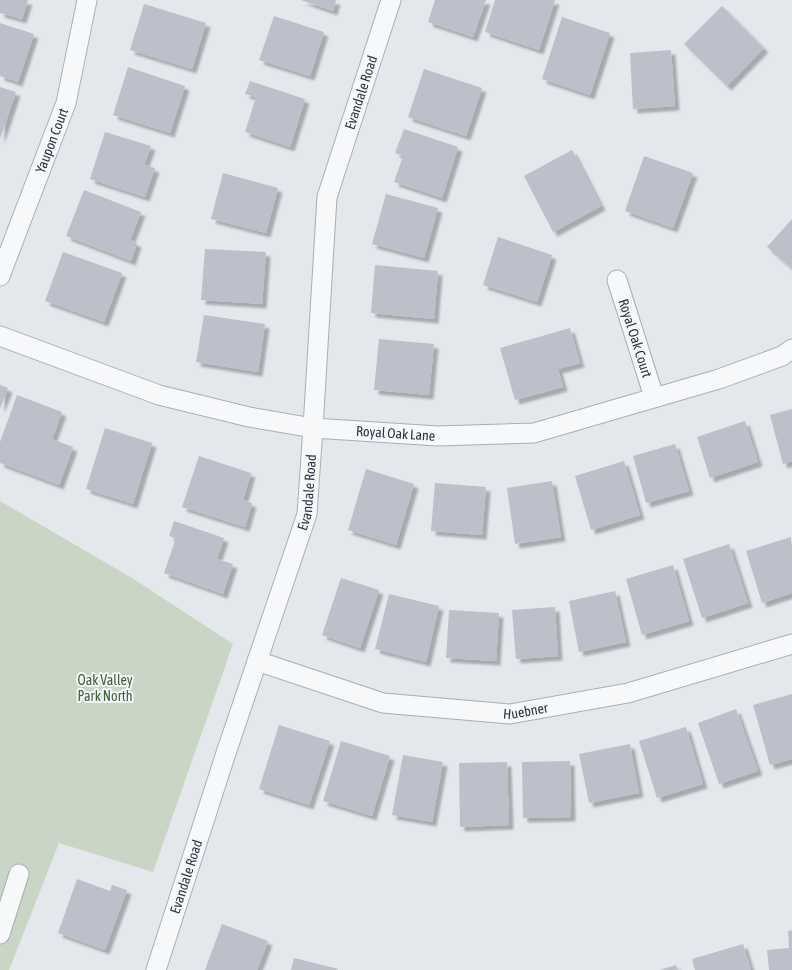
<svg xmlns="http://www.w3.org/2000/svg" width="792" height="970" font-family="'Asap Condensed',sans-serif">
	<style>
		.green { fill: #c9d6c5 }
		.building { fill: #bbc0ca; filter: url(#shadow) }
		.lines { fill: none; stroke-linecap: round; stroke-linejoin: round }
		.street-casing { stroke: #a9aeb7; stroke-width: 21 }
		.street { stroke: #f7f8fa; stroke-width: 19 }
		.labels { text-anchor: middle; stroke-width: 4; stroke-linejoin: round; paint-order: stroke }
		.street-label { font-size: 14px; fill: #2b3445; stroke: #f4f6f9 }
		.park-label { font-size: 14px; fill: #3f6237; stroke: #f4f6f9 }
	</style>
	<defs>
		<filter id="shadow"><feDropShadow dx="4.5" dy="4.5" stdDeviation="1" flood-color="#0004"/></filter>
	</defs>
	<rect width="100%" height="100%" fill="#e4e7ec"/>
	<path class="green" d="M0,501l132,77 101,66 -80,228 -94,-29 -50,127h-9z"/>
	<path class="building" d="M0,0h28l-6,19 -22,-6z
		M301,0h35l-3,11z
		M435,0h51l-13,37 -45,-15z
		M495,0h60l-16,50 -54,-18z
		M144,4l62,19 -14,46 -62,-19z
		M722,6l42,42 -37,38 -43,-42z
		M274,16l50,16 -14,44 -51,-16z
		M562,17l48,16 -20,62 -48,-16z
		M0,23l34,11 -16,48 -18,-6z
		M671,50l4,56 -42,3 -3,-56z
		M128,67l57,19 -15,47 -57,-18z
		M424,69l58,19 -16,48 -58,-19z
		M250,81l55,18 -15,48 -45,-15 11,-35 -11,-3z
		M0,87l16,5 -16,47z
		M404,129l54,18 -16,51 -48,-16 9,-26 -8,-3z
		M105,132l46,14 -7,19 11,3 -10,29 -55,-18z
		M572,150l29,56 -48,26 -29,-56z
		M644,156l49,17 -20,55 -48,-17z
		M223,173l55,15 -12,45 -55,-14z
		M84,190l57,22 -11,28 7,3 -6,18 -65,-25z
		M386,194l52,14 -14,50 -52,-14z
		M792,219v50l-25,-22z
		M498,237l54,18 -15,47 -54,-17z
		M205,249l61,3 -4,52 -61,-4z
		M63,252l59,21 -18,49 -59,-21z
		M375,265l63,6 -4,48 -63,-6z
		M204,315l61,9 -7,48 -62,-10z
		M570,328l10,35 -22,6 5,18 -48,13 -15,-52z
		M379,339l55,5 -5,51 -55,-5z
		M0,385l8,3 -8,21z
		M17,395l45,17 -10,27 21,8 -14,38 -59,-22v-21z
		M792,409v52l-9,3 -13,-49z
		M745,421l13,41 -48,16 -13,-41z
		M105,428l47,15 -19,61 -47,-15z
		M675,444l14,47 -43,12 -13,-47z
		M199,456l52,17 -8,27 9,3 -7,24 -63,-20z
		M624,461l16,54 -49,15 -16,-54z
		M366,469l48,15 -18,61 -48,-15z
		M552,481l9,56 -46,7 -8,-56z
		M435,483l51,4 -4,48 -51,-4z
		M174,521l50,17 -7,21 16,5 -10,30 -59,-21 12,-35 -7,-2z
		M791,537l1,56 -30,10 -16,-52z
		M729,544l19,59 -46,15 -19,-59z
		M673,565l16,56 -47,14 -16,-56z
		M341,578l38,12 -19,58 -38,-13z
		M615,591l11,51 -47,10 -10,-51z
		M389,594l50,12 -13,56 -51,-13z
		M555,607l3,49 -42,3 -4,-49z
		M449,610l50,3 -3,48 -50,-3z
		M792,694v65l-22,6 -17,-60z
		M736,709l22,62 -39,13 -21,-61z
		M279,725l51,16 -21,64 -50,-16z
		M686,727l17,57 -46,14 -18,-57z
		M341,741l49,15 -18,60 -49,-15z
		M630,744l9,49 -50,10 -10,-49z
		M403,755l40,7 -11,60 -40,-7z
		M570,761l1,56 -48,1 -1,-56z
		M507,762l2,63 -49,2 -1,-64z
		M77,879l33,12 2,-6 15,5 -22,60 -47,-17z
		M222,924l46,17 -11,29h-52z
		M792,930v40h-23l-2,-20 22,-2 -1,-17z
		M743,944l8,26h-56l-3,-11z
		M294,958l44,11v1h-47z
		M676,965l2,5h-18z"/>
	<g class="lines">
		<g class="street-casing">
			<g id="street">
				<path id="s1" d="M0,276l66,-173 21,-103"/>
				<path id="s2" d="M617,280l37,117"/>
				<path id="s3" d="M0,336l159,59 90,22 64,11 125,8 96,-3 185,-54 63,-23 10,-7"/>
				<path id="s4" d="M257,661l126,42 127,11 118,-21 164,-49"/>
				<path d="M0,934l19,-60"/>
				<path id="s5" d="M156,970l70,-217 81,-239 6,-86 14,-231 64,-197"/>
			</g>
		</g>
		<use href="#street" class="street"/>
	</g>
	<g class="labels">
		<g class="street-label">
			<text dy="5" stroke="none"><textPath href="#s5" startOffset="908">Evandale Road</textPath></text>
			<text dy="5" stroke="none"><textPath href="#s1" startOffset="145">Yaupon Court</textPath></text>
			<text dy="5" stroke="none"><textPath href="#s2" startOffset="61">Royal Oak Court</textPath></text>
			<text dy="5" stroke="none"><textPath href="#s3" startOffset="410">Royal Oak Lane</textPath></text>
			<text dy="5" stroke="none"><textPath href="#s5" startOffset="502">Evandale Road</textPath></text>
			<text dy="5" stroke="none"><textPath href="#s4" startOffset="276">Huebner</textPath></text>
			<text dy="5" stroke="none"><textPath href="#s5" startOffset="98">Evandale Road</textPath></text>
		</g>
		<g class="park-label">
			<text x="105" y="685">Oak Valley<tspan x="105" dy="16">Park North</tspan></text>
		</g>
	</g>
</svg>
